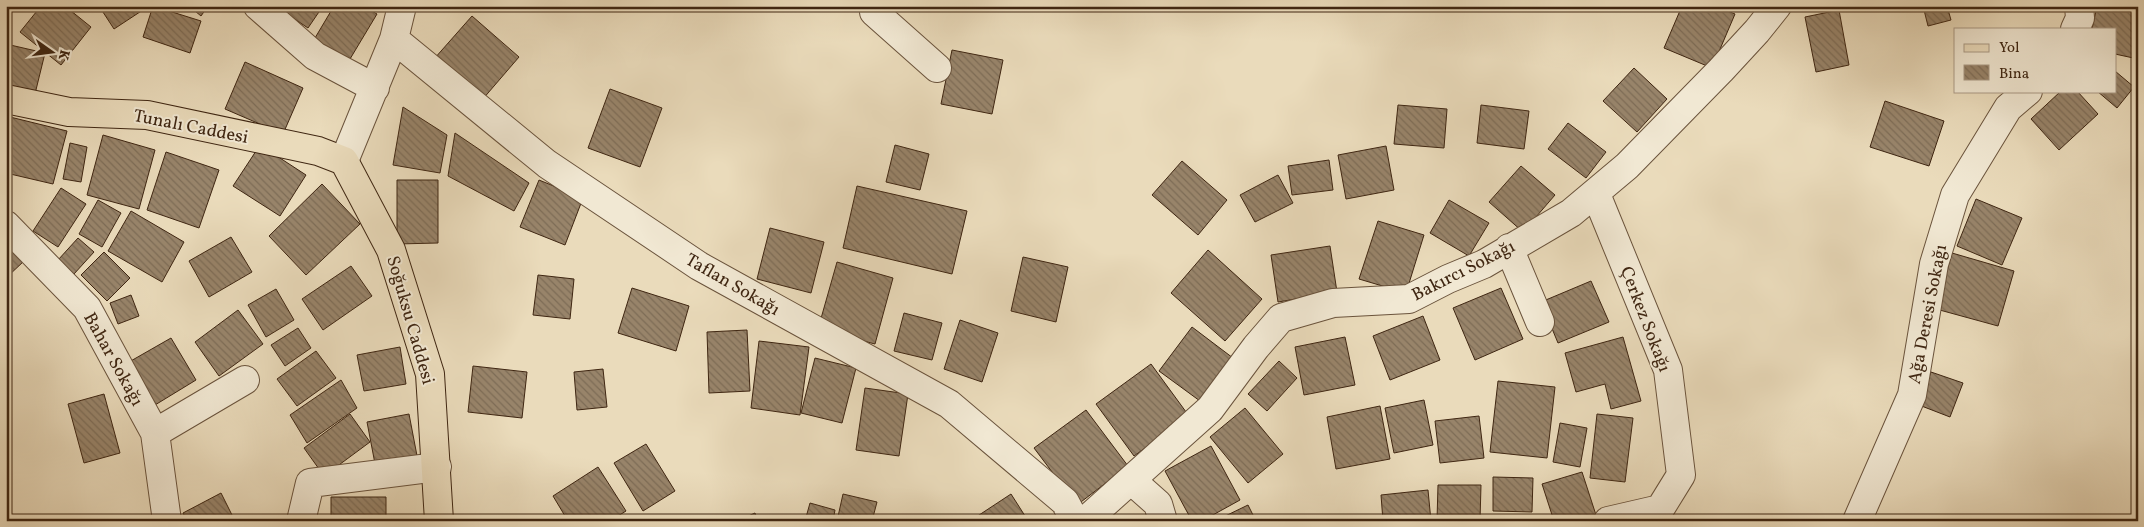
<svg xmlns="http://www.w3.org/2000/svg" width="2144" height="527" font-family="Vollkorn,serif">
	<style>
		.building { fill: url(#building-back-hatch); stroke: #3f2612 }
		.lines { fill: none; stroke-linecap: round; stroke-linejoin: round }
		.minor-casing { stroke: #6a533c; stroke-width: 30 }
		.major-casing { stroke: #3f2612; stroke-width: 30 }
		.minor { stroke: #f1e8d3; stroke-width: 28 }
		.major { stroke: #eadbbb; stroke-width: 28 }
		.labels { text-anchor: middle; stroke-width: 4; stroke-linejoin: round; paint-order: stroke }
		.street-label { font-size: 18px; fill: #3f2612; stroke: #f1e8d3 }
	</style>
	<defs>
		<pattern id="building-back-hatch" width="6" height="6" patternUnits="userSpaceOnUse" patternTransform="scale(1.25)"><rect width="6" height="6" fill="#98846a"/><path d="M-1 5l2 2M0 0l6 6M5-1l2 2" fill="none" stroke="#7d6c56"/></pattern>
	</defs>
	<rect width="100%" height="100%" fill="#eadbbb"/>
	<filter id="stains"><feTurbulence type="fractalNoise" baseFrequency=".004" numOctaves="4"/><feColorMatrix values="0 0 0 0 .2 0 0 0 0 .09 0 0 0 0 .02 0 0 0 .5 -.17"/></filter>
	<radialGradient id="worn" r=".72"><stop offset=".6" stop-color="#630" stop-opacity="0"/><stop offset="1" stop-color="#630" stop-opacity=".3"/></radialGradient>
	<path class="building" d="M41,6h24l26,21 -30,38 -41,-33z
		M99,6h50l-35,23z
		M153,6l48,15 -11,32 -47,-16z
		M189,6h19l-7,10z
		M275,6h48l-15,22z
		M334,6h29l14,8 -30,50 -35,-21z
		M1682,6h34l19,8 -23,54 -48,-20z
		M1923,6h24l4,14 -23,6z
		M2097,6h41v53l-23,-5v-25h-23z
		M1839,10l10,55 -33,7 -11,-55z
		M472,16l47,41 -37,43 -48,-41z
		M6,44l39,9 -11,45 -28,-7z
		M952,50l51,10 -11,54 -51,-10z
		M245,62l58,26 -20,46 -58,-25z
		M1634,68l33,31 -30,33 -34,-31z
		M2115,71l19,16 -17,21 -20,-17h18z
		M610,89l52,19 -22,59 -52,-19z
		M2061,91h16l21,23 -39,36 -28,-31z
		M1885,101l59,20 -15,45 -59,-19z
		M1398,105l49,4 -3,39 -50,-4z
		M1481,105l48,6 -5,38 -47,-6z
		M403,107l44,28 -7,38 -47,-8z
		M6,116l61,15 -14,53 -47,-11z
		M1568,123l38,29 -20,26 -38,-29z
		M455,133l74,50 -15,28 -66,-35z
		M103,135l52,15 -16,59 -52,-14z
		M70,143l17,4 -6,35 -18,-3z
		M260,145l46,30 -26,41 -47,-30z
		M895,145l34,9 -9,36 -34,-8z
		M1386,146l8,44 -48,9 -8,-44z
		M166,152l53,18 -20,58 -52,-18z
		M1329,160l4,30 -41,5 -4,-29z
		M1182,161l45,39 -29,35 -46,-40z
		M1521,166l34,29 -32,37 -34,-30z
		M1278,175l15,28 -38,19 -15,-27z
		M397,180h41v63l-41,1z
		M539,180l44,18 -18,47 -45,-18z
		M322,184l38,40 -54,51 -37,-39z
		M857,186l110,25 -15,63 -109,-26z
		M61,188l25,16 -28,43 -25,-16z
		M1976,199l46,19 -20,47 -45,-19z
		M98,200l23,13 -19,34 -23,-13z
		M1449,200l40,23 -20,33 -39,-23z
		M131,211l53,31 -22,40 -54,-31z
		M1378,221l46,14 -18,58 -47,-14z
		M770,228l54,14 -13,51 -54,-14z
		M231,237l21,35 -43,25 -20,-36z
		M78,238l16,14 -20,22 -16,-14z
		M6,243l18,18 -18,17z
		M1330,246l7,46 -59,10 -7,-47z
		M1208,250l54,49 -37,42 -54,-48z
		M104,252l26,26 -23,23 -26,-26z
		M1952,253l62,18 -16,55 -62,-17z
		M1023,257l45,10 -12,55 -45,-11z
		M837,262l56,16 -18,66 -57,-15z
		M351,266l21,30 -49,34 -21,-31z
		M538,275l36,4 -4,40 -37,-4z
		M1591,281l18,41 -51,21 -17,-41z
		M632,288l57,18 -13,45 -58,-18z
		M1501,288l22,51 -48,21 -22,-52z
		M276,289l18,31 -28,17 -18,-32z
		M131,295l8,21 -21,8 -8,-21z
		M238,310l25,34 -44,32 -24,-34z
		M904,313l38,10 -10,37 -38,-9z
		M1423,316l17,44 -50,20 -17,-44z
		M960,320l38,13 -16,49 -38,-13z
		M1192,327l41,31 -33,43 -41,-30z
		M298,328l13,20 -26,18 -14,-21z
		M747,330l3,61 -41,2 -2,-61z
		M1345,337l10,48 -51,10 -9,-48z
		M1623,337l18,64 -30,8 -6,-25 -29,8 -11,-39z
		M171,338l25,42 -41,25 -26,-43z
		M759,341l50,6 -9,68 -49,-7z
		M400,347l6,37 -42,7 -7,-36z
		M316,351l20,27 -39,28 -20,-27z
		M815,358l41,10 -14,55 -41,-10z
		M1279,361l18,17 -30,33 -19,-17z
		M1151,364l38,52 -55,40 -38,-52z
		M473,366l54,6 -5,46 -54,-6z
		M603,369l4,38 -30,3 -3,-38z
		M1931,372l32,11 -13,34 -31,-12z
		M341,380l16,28 -50,35 -17,-28z
		M1498,381l57,6 -8,71 -57,-6z
		M865,388l43,6 -9,62 -43,-6z
		M104,394l16,59 -36,10 -16,-59z
		M1424,400l9,45 -39,8 -9,-45z
		M1380,406l10,53 -54,10 -9,-52z
		M1245,408l38,46 -35,29 -38,-46z
		M1086,410l42,56 -51,39 -43,-57z
		M350,414l20,28 -46,34 -20,-28z
		M409,414l9,47 -42,8 -9,-47z
		M1597,414l36,4 -8,64 -35,-4z
		M1479,416l5,42 -44,5 -5,-42z
		M1560,423l27,5 -7,39 -27,-5z
		M646,444l29,47 -32,20 -29,-48z
		M1211,446l29,54 -38,21h-10l-27,-50z
		M598,467l28,44 -16,10h-42l-15,-25z
		M1582,472l14,43 -19,6h-23l-12,-37z
		M1493,477l40,1 -1,34 -39,-1z
		M1438,485h43l-1,36h-43z
		M1428,490l3,31h-48l-2,-26z
		M221,493l14,28h-48l-4,-8z
		M843,494l34,8 -5,19h-35z
		M1011,494l16,25 -4,2h-53z
		M331,497h55v24h-55z
		M810,503l25,7 -2,11h-28z
		M1248,505l8,16h-41z
		M755,513l3,8h-21z"/>
	<g class="lines">
		<g class="minor-casing">
			<path id="minor" d="M258,6l57,50 60,32
				M879,6l-5,6 63,56
				M2075,29l5,-11 -1,-12
				M394,39l153,125 152,102 250,138 116,98 10,19
				M344,161l50,-122 8,-33
				M1596,194l72,176 13,105 -21,34 -52,12
				M6,225l81,83 68,125 12,88
				M1509,248l31,74
				M155,433l90,-53
				M1131,480l27,24 5,17
				M301,521l9,-38 127,-16
				M1085,521l125,-112 46,-62 25,-29 52,-15 76,-4 39,-20 36,-15 87,-51 56,-47 94,-96 36,-39 20,-25
				M1857,521l55,-126 22,-131 21,-69 53,-87 20,-17"/>
		</g>
		<g class="major-casing">
			<path id="major" d="M6,99l63,13 78,3 171,36 26,10 47,89 39,124 9,147"/>
		</g>
		<use href="#minor" class="minor"/>
		<use href="#major" class="major"/>
	</g>
	<g class="labels">
		<g class="street-label">
			<text transform="translate(191 126) rotate(11)" y="6">Tunalı Caddesi</text>
			<text transform="translate(1463 270) rotate(-27)" y="6">Bakırcı Sokağı</text>
			<text transform="translate(733 284) rotate(30)" y="6">Taflan Sokağı</text>
			<text transform="translate(1927 314) rotate(-79)" y="6">Ağa Deresi Sokağı</text>
			<text transform="translate(1646 319) rotate(69)" y="6">Çerkez Sokağı</text>
			<text transform="translate(411 320) rotate(74)" y="6">Soğuksu Caddesi</text>
			<text transform="translate(114 359) rotate(61)" y="6">Bahar Sokağı</text>
		</g>
	</g>
	<rect width="2144" height="527" fill="none" stroke="#eadbbb" stroke-width="25"/>
	<rect x="8" y="8" width="2129" height="512" fill="none" stroke="#3f2612" stroke-width="2.5"/>
	<rect x="12" y="12" width="2119" height="502" fill="none" stroke="#3f2612"/>
	<rect x="1954" y="28" width="162" height="65" fill="#f1e8d3" stroke="#aa9a86"/>
	<rect x="1964" y="44" width="25" height="8" fill="#eadbbb" stroke="#aa9a86"/>
	<text x="1999" y="52" font-size="15" fill="#3f2612">Yol</text>
	<rect x="1964" y="65" width="25" height="15" fill="url(#building-back-hatch)" stroke="#aa9a86"/>
	<text x="1999" y="78" font-size="15" fill="#3f2612">Bina</text>
	<g transform="translate(52 52) rotate(104)" stroke="#f1e8d3" stroke-width="4" paint-order="stroke">
	<path d="M0-4L9 19L0 12L-9 19Z" fill="#3f2612"/>
	<text y="-8" font-size="14" font-weight="bold" text-anchor="middle" fill="#3f2612">K</text>
	</g>
	<rect width="100%" height="100%" filter="url(#stains)"/>
	<rect width="100%" height="100%" fill="url(#worn)"/>
</svg>
